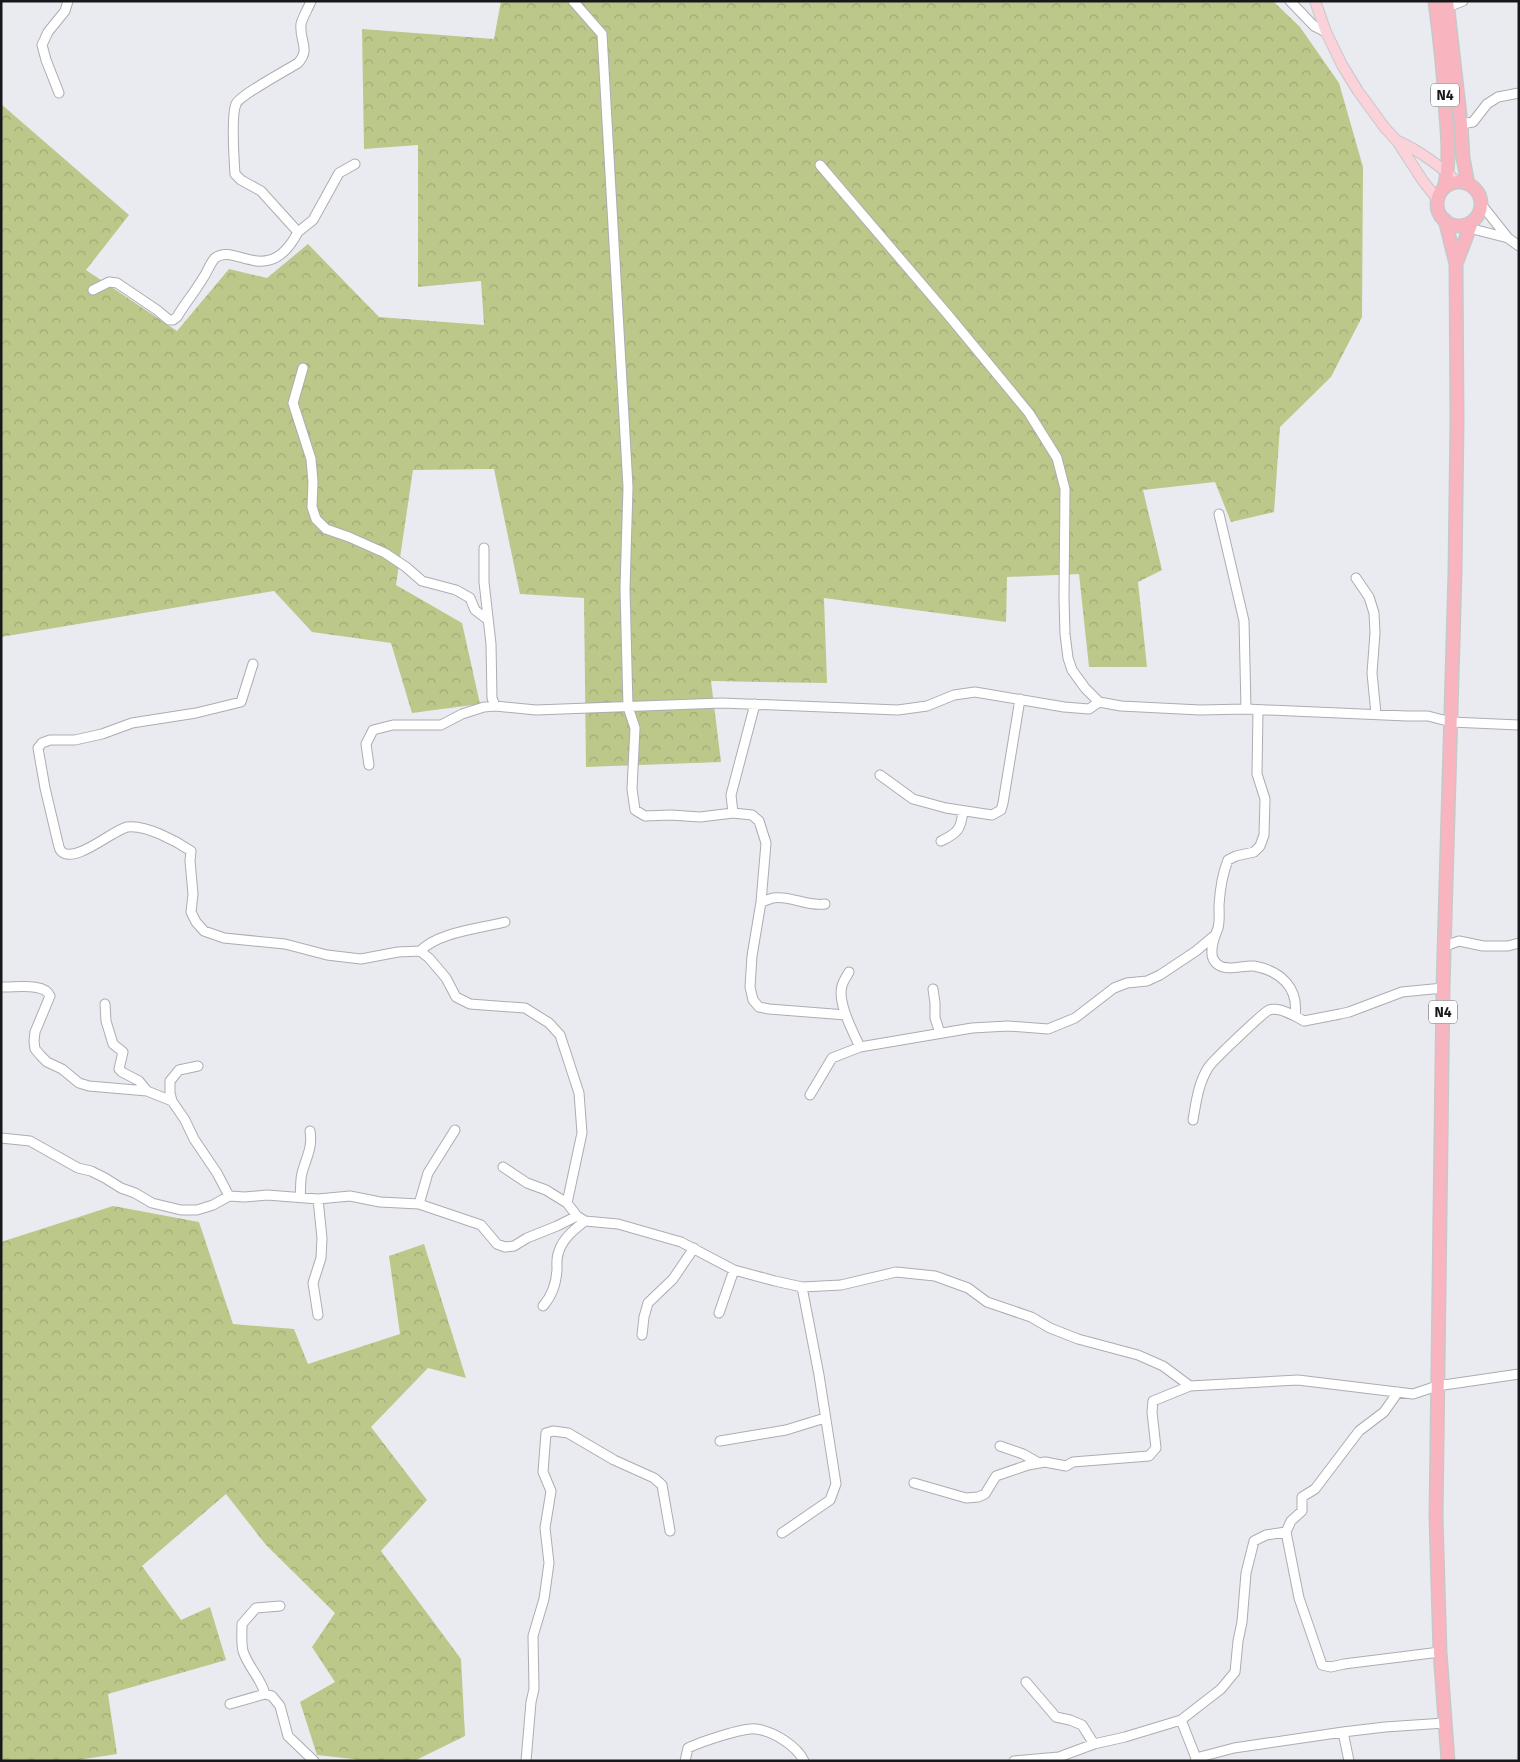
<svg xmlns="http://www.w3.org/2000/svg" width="1520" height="1762" font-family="'Fira Sans',sans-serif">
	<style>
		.forest { fill: url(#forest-crowns) }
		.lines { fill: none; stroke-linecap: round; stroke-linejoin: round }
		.minor-casing { stroke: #abadb2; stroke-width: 11 }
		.major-casing { stroke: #c7c8c8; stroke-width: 12 }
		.highway-casing { stroke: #c7c8c8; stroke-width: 15 }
		.minor { stroke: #fff; stroke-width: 9 }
		.major { stroke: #fbd2d9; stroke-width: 10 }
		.highway { stroke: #f8b4bf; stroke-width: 12 }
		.labels { text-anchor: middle; stroke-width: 4; stroke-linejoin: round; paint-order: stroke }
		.shield { fill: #fff; stroke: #5d5d5f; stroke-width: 1 }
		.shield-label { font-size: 14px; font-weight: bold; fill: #17181a }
	</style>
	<defs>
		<pattern id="forest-crowns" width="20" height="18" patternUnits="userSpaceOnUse" patternTransform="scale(1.25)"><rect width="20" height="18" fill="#bcc78a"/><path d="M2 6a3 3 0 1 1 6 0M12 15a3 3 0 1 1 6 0" fill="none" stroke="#a1aa76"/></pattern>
	</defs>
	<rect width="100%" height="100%" fill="#e9ebf1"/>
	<path class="forest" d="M501,1h772l27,26 39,56 24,84 -1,150 -31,60 -51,50 -6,85 -43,10 -16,-40 -72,8 19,80 -24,12 9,85h-58l-10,-93 -72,3 -1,45 -182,-24 3,85 -116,-2 10,81 -135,5 -2,-169 -64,-4 -26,-125 -81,1 -17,115 66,38 18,81 -68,9 -21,-70 -79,-11 -38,-41 -273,46v-533l128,111 -43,55 91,61 52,-62 38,9 41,-34 71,73 105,8 -3,-44 -63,6v-142l-54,4 -2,-120 132,10z
		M113,1206l86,16 34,102 61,5 14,35 92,-30 -11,-78 35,-12 42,134 -38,-10 -57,59 56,73 -46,51 80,108 4,77 -51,25h-43l-54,-6 -17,-53 35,-20 -23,-35 23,-34 -69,-68 -40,-51 -84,72 39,54 29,-13 16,53 -118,34 9,60 -46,7h-70v-519z"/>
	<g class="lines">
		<g class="minor-casing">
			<path id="minor" d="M311,1c-3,8 -8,15 -10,23 -2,17 10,25 -3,39 -11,7 -58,32 -62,41 -5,12 -2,55 -1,70l6,6 20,11 37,41 15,-12 26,-47 16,-9
				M573,1l29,33 26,453 -3,102 3,118 7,21 -3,61 3,21 10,6 26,-1 29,2 33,-4
				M1290,1l24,25 12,6
				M1448,7l15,-6
				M59,93l-13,-33 -4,-15 6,-13 17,-21 3,-10
				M1461,124l12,-2 14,-18 11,-7 21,-4
				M820,165l129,151 80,97 28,45 8,31 -1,110 1,35 3,24 4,12 13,18 14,14
				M1481,204l27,34 11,8
				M1461,226l47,12
				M93,290l16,-8 8,1 40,27 12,10h4l4,-3c8,-14 18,-25 26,-39 4,-5 7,-15 12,-20 20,-16 53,31 83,-26
				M303,368l-10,35 18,56 2,23 -1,25 4,12 10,10 23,8 36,16 21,14 16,14 34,9 14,8 5,12 13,10
				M1219,514l25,107 2,88
				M484,548v34l7,62 1,54 3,8
				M1356,578l13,19 5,16 1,20 -3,40 4,41
				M253,664l-12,38 -45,11 -64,10 -30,11 -27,6h-25l-8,3 -4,5 7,40 13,55c1,3 1,6 3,8 13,14 52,-21 66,-24 18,-3 49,14 64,24l-1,10 3,33 -2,18 5,10 8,9 20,7 61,6 42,11 34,4 37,-7 22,-1 9,7 17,20 10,19 14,7 55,4 24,15 11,12 19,58 3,40 -15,70 10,13 8,5 33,3 63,18 53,28 41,11 27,6 39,-2 55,-13 39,4 33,12 19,14 44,15 19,11 28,11 60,16 25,11 27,20 108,-6 115,14 24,-8 82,-12
				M755,704l-24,91 2,18 19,2 7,6 7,22 -5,59 -9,54 -2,31 3,13 6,7 10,2 77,6
				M1258,711l-1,63 8,25 -1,36 -4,11 -6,6 -18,4 -8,4c-6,15 -8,29 -9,45 0,7 1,16 -1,23 -3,8 -7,16 -6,26 0,3 2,7 5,10 9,8 26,1 37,2 27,5 45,22 41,50l9,5 36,-7 9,-2 53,-20 41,-4
				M369,765l-3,-21 7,-14 20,-5h48l21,-11 22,-7 11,-1 41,4 186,-7 176,7 29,-4 27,-11 21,-3 89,15 25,2 10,-7 22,4 79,4 46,-1 161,7h21l23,6 68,3
				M880,775l33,24 33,9 46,7 9,-5 2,-7 17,-104
				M941,841c17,-8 20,-12 22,-30
				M761,902c4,-1 8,-3 12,-4 17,-3 34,9 52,6
				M1445,946l14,-5 24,5h25l11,-3
				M420,951c19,-19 58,-22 85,-29
				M849,972c-2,4 -6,9 -7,14 -5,16 11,46 18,61
				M1,987c13,1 43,-5 49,9l-15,36 -1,9 1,8 6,7 6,6 15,7 17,14 10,3 58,5
				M933,989l2,14v15l5,15
				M105,1004l1,17 7,23 10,8 -4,17 3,3 17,9 8,10 25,10
				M198,1066l-19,4 -9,11v12l2,8 13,19 9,19 23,34 12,23
				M810,1095l22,-37 28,-11 112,-19 36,-2 40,3 27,-11 39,-30 13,-5 20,-2 13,-6 36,-24 18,-15
				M1193,1120c3,-17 5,-36 15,-52 3,-6 56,-56 61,-58 9,-3 19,3 26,6
				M1,1138l29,3 48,27 13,3 14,7 16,10 14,5 17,10 29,7h16l16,-5 16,-9 16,1 22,-2 51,4 32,-3 30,6 39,2 62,21 16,19 8,3 9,-1 13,-8 30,-12 20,-10
				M503,1167l24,16 19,7 21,13
				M300,1197c1,-8 0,-16 2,-24 4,-15 11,-26 8,-42
				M419,1204l9,-31 27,-43
				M543,1306c9,-10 13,-21 14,-36 0,-7 -1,-12 2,-19 4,-13 16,-22 26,-30
				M719,1313l15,-43
				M318,1315l-5,-32 8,-25 1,-20 -4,-39
				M642,1335l2,-18 4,-14 25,-24 21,-31
				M1398,1392l-14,20 -25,19 -44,58 -13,8v14l-11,10 -5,11 13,66 23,67 9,2 13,-3 96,-12
				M720,1441l66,-11 39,-12
				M1000,1446l23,8 16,9
				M914,1483l52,15 12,-1 7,-3 11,-18 32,-11 17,-3 21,4 7,-4 76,-6 7,-8 -4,-36 1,-11 37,-15
				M782,1533l48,-33 6,-16 -17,-109 -17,-88
				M1026,1682l30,35 14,3 12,5 12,19
				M265,1694c-4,-16 -17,-27 -22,-43 -2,-8 -1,-19 -1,-27l14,-16 24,-2
				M230,1704l35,-10 7,2 8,10 8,30 26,25
				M1181,1720l15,38
				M1343,1732l6,29
				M526,1761l5,-59 3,-13 -1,-53 11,-37 5,-36 -4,-35 6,-37 -8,-19 3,-39 7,-2 15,2 46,27 40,18 8,7 8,46
				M685,1761l3,-13c12,-6 57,-21 68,-19 17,2 41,17 48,32
				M1014,1761l45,-4 35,-13 31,-7 56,-17 40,-31 14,-17 3,-31 4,-19 4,-49 8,-32 12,-6 20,-3
				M1195,1761l1,-3 38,-10 109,-16 42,-5 60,-4"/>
		</g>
		<g class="major-casing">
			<path id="major" d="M1315,1l11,31 16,33 16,26 27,37 12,13 26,40 15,19
				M1398,141c20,9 44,26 59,41"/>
		</g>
		<g class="highway-casing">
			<path id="highway" d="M1435,1c5,38 9,76 11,115 2,24 4,49 -2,72
				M1447,1l14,123 2,34 5,26
				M1437 204a22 22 0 1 1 44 0a22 22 0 1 1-44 0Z
				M1445,220l11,44 1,157 -2,152 -12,415 -7,530 4,134 8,109
				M1456,264l16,-42"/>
		</g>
		<use href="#minor" class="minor"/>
		<use href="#major" class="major"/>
		<use href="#highway" class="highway"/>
	</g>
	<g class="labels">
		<g class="shield">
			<rect x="1431" y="83.5" width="28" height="23" rx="4"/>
			<rect x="1429" y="1000.5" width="28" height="23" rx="4"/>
		</g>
		<g class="shield-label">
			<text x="1445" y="100">N4</text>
			<text x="1443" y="1017">N4</text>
		</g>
	</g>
	<rect width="1520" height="1762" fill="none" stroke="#17181a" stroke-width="5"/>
</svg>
